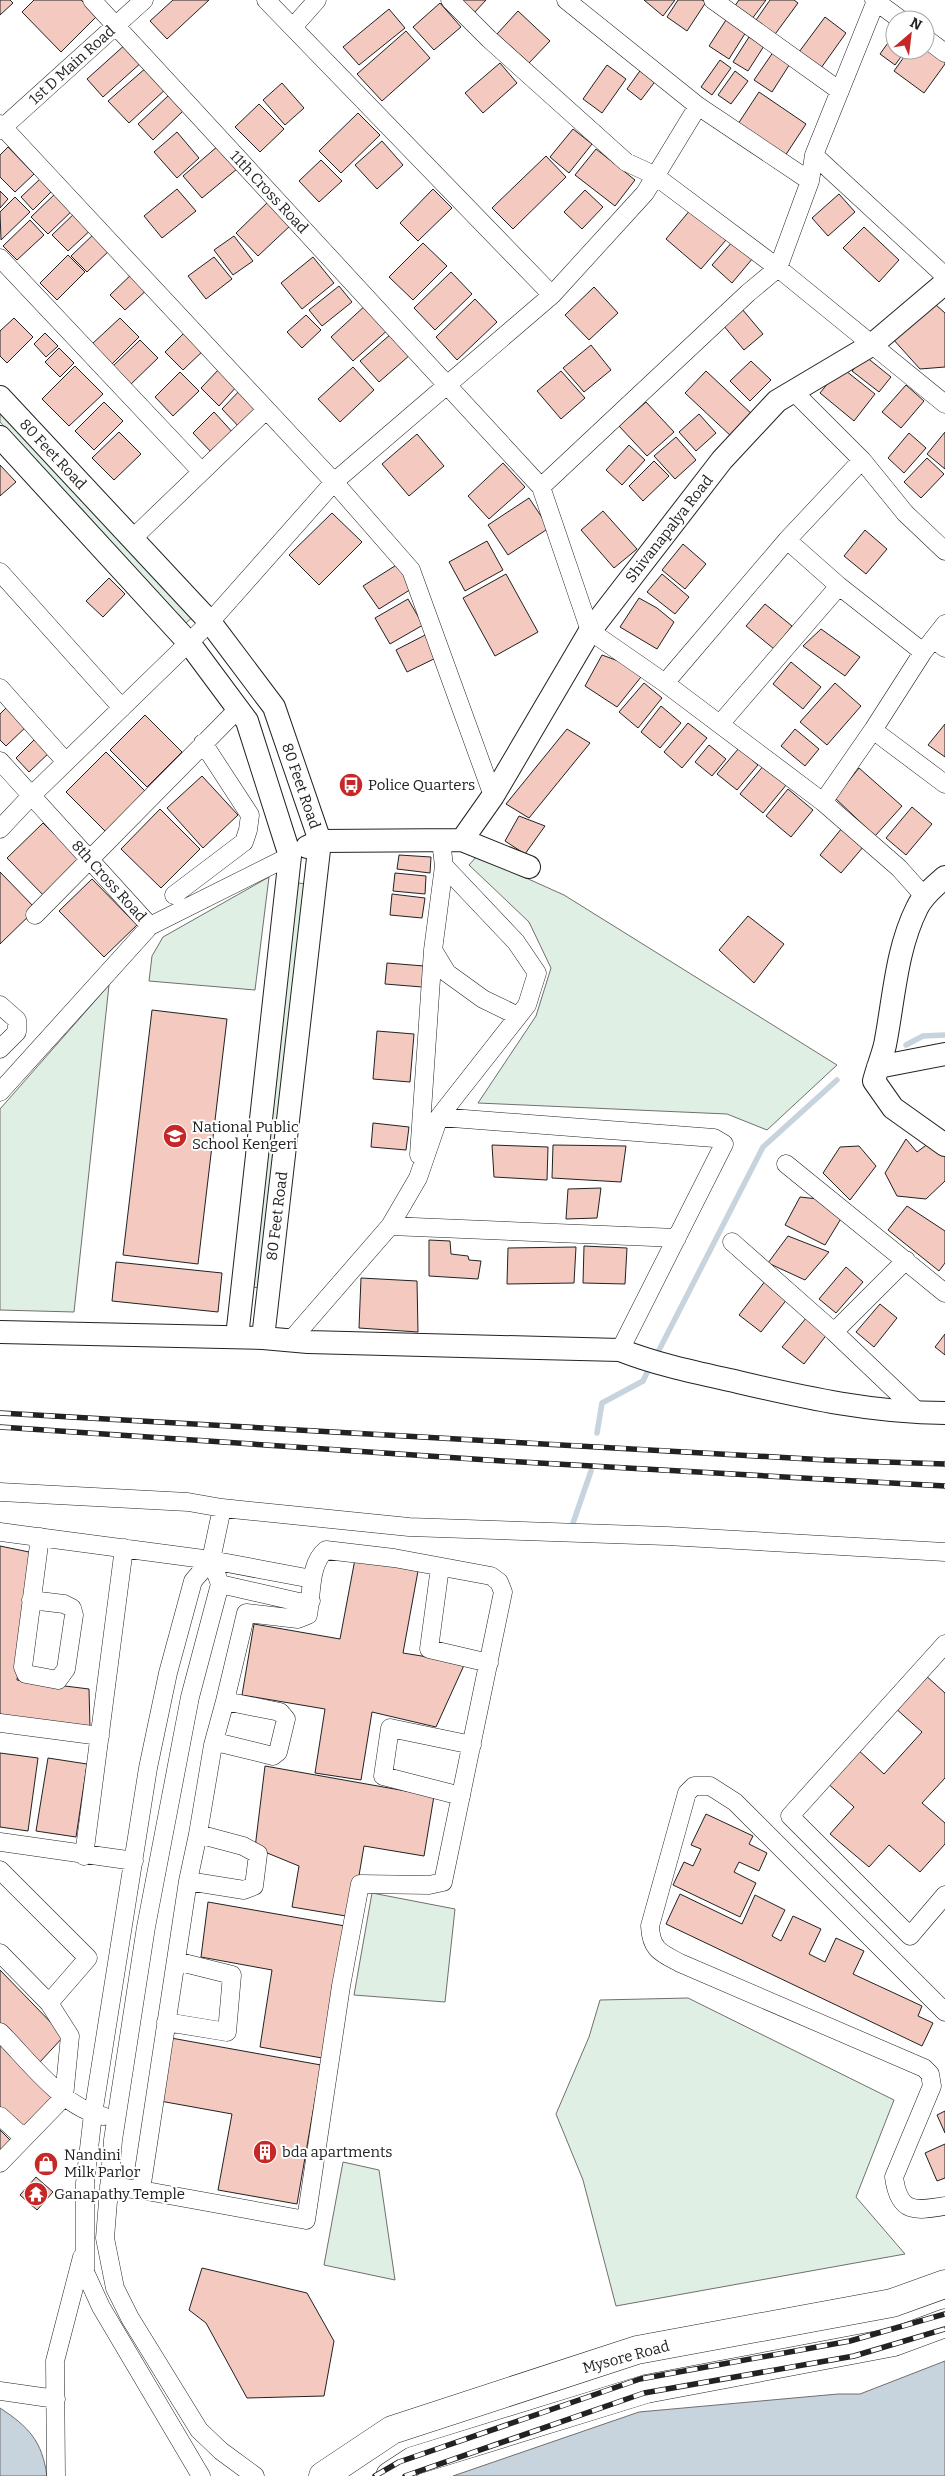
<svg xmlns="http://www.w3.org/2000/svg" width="945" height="2476" font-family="Bitter,serif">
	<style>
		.green { fill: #e0efe3; stroke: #6f6f6f }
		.water { fill: #c7d3dd; stroke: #6f6f6f }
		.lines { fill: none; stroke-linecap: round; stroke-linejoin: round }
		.stream { stroke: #c7d3dd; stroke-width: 5.5 }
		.building { fill: #f3c9c0; stroke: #222 }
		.minor-casing { stroke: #222; stroke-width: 19 }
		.tertiary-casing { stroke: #222; stroke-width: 24 }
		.trunk-casing { stroke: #222; stroke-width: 29 }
		.minor { stroke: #fff; stroke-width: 18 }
		.tertiary { stroke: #fff; stroke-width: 22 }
		.trunk { stroke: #fff; stroke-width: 28 }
		.rail-casing { stroke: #222; stroke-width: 5.5 }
		.rail { stroke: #fff; stroke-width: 4; stroke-dasharray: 11; stroke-linecap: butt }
		.labels { text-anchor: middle; stroke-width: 4; stroke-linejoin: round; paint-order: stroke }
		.street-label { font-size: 15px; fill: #222; stroke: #fff }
		.poi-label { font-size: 15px; fill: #222; stroke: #fff; text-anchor: start }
	</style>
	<rect width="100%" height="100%" fill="#fff"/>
	<path class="green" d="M0,406l195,209 -9,8 -186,-201z
		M477,856l87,39 273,170 -70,65 -40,-16 -249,-11 58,-87 15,-48 -22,-46 -60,-57z
		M269,877l-14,113 -106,-9 3,-25 11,-19z
		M298,883l10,1 -48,404 -9,-1z
		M109,985l-35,327 -74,-2v-201z
		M372,1893l83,16 -10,93 -91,-7z
		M688,1998l206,102 -38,97 49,57 -289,52 -33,-126 -27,-66 33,-77 11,-37z
		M343,2162l36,8 16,110 -71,-15z"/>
	<path class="water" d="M945,2361v115h-492l186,-64 199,-18h22z
		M0,2408c29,19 42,33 47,68h-47z"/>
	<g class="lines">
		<path class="stream" d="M906,1045l17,-9 22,-1
			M656,1356l107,-209 74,-67
			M597,1433l5,-30 41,-22 8,-17
			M573,1523l18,-52"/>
	</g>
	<path class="building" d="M0,0h10l3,3 -13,12z
		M34,0h47l16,16 -36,36 -39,-40z
		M173,0h36l-42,39 -17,-18z
		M459,0h27l-12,13z
		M644,0h31l-12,16z
		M678,0h24l4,2 -19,29 -20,-14z
		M739,0h27l-17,23 -17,-13z
		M770,0h24l4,3 -25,34 -19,-14z
		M440,3l21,24 -27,23 -21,-23z
		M389,9l16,19 -46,37 -16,-18z
		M518,11l32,30 -21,22 -32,-29z
		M825,17l21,16 -25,35 -22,-16z
		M726,20l20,12 -17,27 -20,-13z
		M406,31l24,27 -48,43 -25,-27z
		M895,33v17h11l-11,15 -15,-11z
		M749,37l15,9 -16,25 -15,-9z
		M127,43l16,18 -40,36 -16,-18z
		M925,45l20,15v4l-21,29 -30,-22 15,-21h16z
		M776,48l17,11 -21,33 -18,-12z
		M720,60l11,8 -19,27 -11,-8z
		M500,63l17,20 -34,30 -18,-20z
		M607,65l19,14 -24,34 -19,-14z
		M147,67l20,21 -38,35 -21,-22z
		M642,68l15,11 -16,21 -14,-11z
		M735,71l13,10 -17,23 -13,-9z
		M282,83l22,25 -19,17 -22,-25z
		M759,92l47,32 -23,35 -47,-32z
		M168,96l15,15 -30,29 -15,-16z
		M259,104l25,25 -24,23 -25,-25z
		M358,113l22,22 -39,38 -22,-22z
		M573,129l19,15 -23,29 -19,-16z
		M177,132l22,26 -22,20 -23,-26z
		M382,141l21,24 -26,24 -22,-24z
		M218,146l19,23 -35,29 -19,-22z
		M8,147l26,27 -19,18 -15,-15v-22z
		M596,149l39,31 -20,26 -40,-31z
		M546,156l20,21 -53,52 -21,-21z
		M321,160l21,21 -23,21 -20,-21z
		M40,179l12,12 -19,19 -12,-13z
		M177,189l19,22 -34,27 -18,-22z
		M433,189l19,19 -34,33 -18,-18z
		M585,190l18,17 -21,22 -18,-17z
		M0,191l8,8 -8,9z
		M58,191l17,17 -27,26 -17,-17z
		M839,194l16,18 -27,24 -16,-18z
		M15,197l15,15 -29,28 -1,-28z
		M269,201l22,24 -33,31 -22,-23z
		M691,209l35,31 -25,29 -35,-30z
		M78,210l16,17 -26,24 -16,-16z
		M30,220l14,15 -27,25 -14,-14z
		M864,227l35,33 -20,22 -36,-34z
		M97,231l16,16 -26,25 -16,-16z
		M234,236l19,25 -20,14 -19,-25z
		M733,241l20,17 -21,25 -20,-18z
		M423,243l24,23 -34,34 -24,-23z
		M68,255l17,17 -28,28 -17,-17z
		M214,257l18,22 -26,20 -18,-23z
		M313,257l21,26 -32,26 -21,-26z
		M135,271l15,16 -25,23 -15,-15z
		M451,272l21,22 -37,36 -21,-22z
		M339,286l13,16 -30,24 -13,-16z
		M594,287l24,26 -29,27 -24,-25z
		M475,299l22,23 -40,38 -21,-23z
		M367,304l23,24 -37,33 -22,-24z
		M936,305l9,8v54l-25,2 -28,-31z
		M742,309l21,25 -19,16 -21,-25z
		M306,315l15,15 -19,18 -15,-16z
		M14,318l19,19 -26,26 -7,-7v-25z
		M120,318l19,19 -27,27 -20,-20z
		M188,329l18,19 -23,22 -18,-18z
		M45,333l13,13 -12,11 -12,-13z
		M391,334l19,21 -31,27 -19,-21z
		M140,340l18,18 -28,27 -18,-18z
		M591,345l20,25 -27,22 -21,-24z
		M59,348l15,15 -14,14 -15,-15z
		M865,356l26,21 -12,15 -27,-21z
		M751,361l20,19 -21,21 -20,-20z
		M75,366l28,28 -34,32 -27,-27z
		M221,367l17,18 -19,21 -18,-18z
		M353,367l21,23 -34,32 -22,-23z
		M841,367l34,27 -21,27 -34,-28z
		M561,371l24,27 -24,21 -24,-28z
		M706,371l48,45 -21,22 -48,-45z
		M180,372l19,19 -26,25 -18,-19z
		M906,385l18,16 -23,27 -19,-16z
		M242,388l20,21 -20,21 -20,-21z
		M104,402l19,19 -29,29 -19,-19z
		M646,402l28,30 -27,24 -28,-30z
		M214,412l21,23 -21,20 -21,-22z
		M699,414l17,19 -20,18 -17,-19z
		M119,432l22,22 -27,26 -22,-22z
		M945,432v37l-18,-15z
		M909,433l17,15 -22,25 -16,-15z
		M417,434l27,32 -35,30 -27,-32z
		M676,437l20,23 -21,19 -21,-23z
		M629,445l16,15 -23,25 -16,-15z
		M927,458l17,16 -23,24 -17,-16z
		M654,461l15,15 -26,25 -14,-15z
		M503,463l22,24 -36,32 -21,-23z
		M0,465l16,17 -16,14z
		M529,498l20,30 -41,27 -20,-30z
		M603,511l34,38 -23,19 -33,-38z
		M332,513l30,29 -43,43 -30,-30z
		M865,530l22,19 -21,25 -22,-18z
		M487,541l16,29 -38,21 -16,-29z
		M683,544l23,20 -21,25 -23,-19z
		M398,564l15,24 -34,21 -16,-23z
		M506,574l32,58 -43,24 -32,-58z
		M662,574l27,23 -14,17 -28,-22z
		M109,578l16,16 -22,23 -17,-16z
		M639,598l18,10 17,14 -17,27 -37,-22z
		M408,599l15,26 -33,19 -15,-26z
		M765,604l27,22 -18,23 -28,-23z
		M821,629l39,28 -15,19 -42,-30z
		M429,633l11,23 -33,16 -11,-22z
		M602,655l19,7 20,15 -24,30 -32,-21z
		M791,662l30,25 -18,22 -30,-25z
		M644,683l18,15 -24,30 -19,-16z
		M835,683l26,23 -34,39 -27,-23z
		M9,705l19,20 -22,21 -6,-6v-26z
		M661,706l20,17 -21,25 -19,-16z
		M145,715l37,37 -35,35 -37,-37z
		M688,723l19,15 -25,30 -18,-16z
		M945,724v33l-17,-12z
		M567,729l23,14 -61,75 -23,-14z
		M795,729l24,20 -14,17 -24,-20z
		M38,736l14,14 -23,22 -13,-14z
		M709,745l17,14 -14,17 -17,-14z
		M739,748l19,17 -21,25 -20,-16z
		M106,752l42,42 -40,40 -42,-42z
		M764,765l23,19 -24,29 -23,-19z
		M859,768l43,38 -27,30 -40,-38z
		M202,776l36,39 -35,33 -36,-40z
		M788,789l25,21 -22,27 -25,-21z
		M912,807l20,17 -26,31 -20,-17z
		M160,809l40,40 -39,39 -40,-39z
		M519,816l26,10 -20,28 -20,-13z
		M43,823l39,39 -36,36 -39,-40z
		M842,828l22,18 -23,27 -21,-18z
		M399,855l32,2 -1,16 -33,-4z
		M0,872l36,37 -36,35z
		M395,873l31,3 -1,18 -32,-3z
		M92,879l45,46 -33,32 -45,-46z
		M392,894l33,4 -3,20 -32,-3z
		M748,916l36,28 -30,39 -35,-33z
		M387,963l37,3 -2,21 -37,-3z
		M152,1010l75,9 -29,245 -75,-9z
		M377,1031l37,3 -4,48 -37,-3z
		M373,1123l36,4 -3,23 -35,-3z
		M906,1139l11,13 16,-12 12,11v30l-19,18 -29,-3 -12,-23z
		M492,1145l56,2 -1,33 -53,-3z
		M553,1145l73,1 -5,36 -69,-4z
		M859,1146l17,20 -26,34 -27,-27 17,-26z
		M601,1188l-4,30 -31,1 2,-30z
		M800,1197l27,3 15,17 -17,28 -40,-20z
		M907,1206l38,25v32l-6,8 -51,-41z
		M788,1236l41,16 -24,28 -37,-17z
		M429,1240l21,1 1,13 17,2 1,4 12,1 -3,18 -49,-3z
		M584,1246l43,2 -2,36 -42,-1z
		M576,1247l-2,36 -67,1 1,-36z
		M116,1262l106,11 -4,39 -106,-11z
		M846,1267l17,15 -27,31 -17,-14z
		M361,1278l56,3 1,51 -59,-4z
		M766,1280l22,18 -27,34 -22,-17z
		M880,1304l17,14 -23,29 -18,-15z
		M807,1317l21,16 -24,31 -22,-17z
		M945,1334v21l-10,-8z
		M0,1546l34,7 -17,127 72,9 1,39 -90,-12z
		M355,1559l63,12 -15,82 62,10 -29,64 -64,-15 -11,68 -46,-7 10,-64 -83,-14 12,-71 86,15z
		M924,1674l21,19v85l-23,25 23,20v21l-25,28 -31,-27 -20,22 -39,-33 24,-27 -29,-26 30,-34 29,27 38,-42 -28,-25z
		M0,1753l38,5 -10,73 -28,-4z
		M48,1758l39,6 -11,73 -40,-6z
		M265,1766l169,30 -10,60 -60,-10 -12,71 -60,-10 7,-41 -44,-18z
		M706,1814l47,22 -4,8 18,9 -8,18 -20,-9 -5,10 22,11 -16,34 -67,-32 11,-23 9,4 8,-17 -10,-4z
		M680,1894l62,30 13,-29 30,15 -13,26 9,5 12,-25 28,13 -12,25 16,8 11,-24 28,13 -11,23 69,32 -4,10 15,7 -11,23 -256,-122z
		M208,1902l137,24 -23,132 -62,-11 12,-77 -71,-13z
		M0,1970l64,66 -25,27 -39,-38z
		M0,2036l57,57 -39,39 -18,-19z
		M171,2038l150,27 -24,139 -79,-14 14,-76 -72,-13z
		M945,2111v22l-8,-18z
		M0,2130l15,15 -15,15z
		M945,2144v34l-8,3 -12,-28z
		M46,2155l9,8 -9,10 -9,-7z
		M36,2177l17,15 -16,18 -17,-15z
		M202,2268l105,25 27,48 -10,55 -77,2 -41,-75 -17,-13z"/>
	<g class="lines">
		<g class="minor-casing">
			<path id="minor" d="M92,0l449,487 49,144 75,52 158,119 76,66 25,28
				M266,0l286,295
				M450,0l39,39 137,123 28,13 124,93 167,136
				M566,0l132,106 112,75
				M713,0l127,91
				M874,0l27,20
				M293,27l24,-27
				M925,38l20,15
				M0,124l334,358 77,88 82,226
				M0,130l144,-130
				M814,155l131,121
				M0,258l201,213
				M793,391l69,69 43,53 40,38
				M541,487l207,-194 30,-25 32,-87 4,-26 62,-154
				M132,539l134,-129
				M787,540l52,46 84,66
				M0,572l122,136
				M933,639l12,9
				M665,683l122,-143 75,-80
				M0,688l66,74
				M720,724l119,-138
				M873,730l72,54
				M0,761l150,165 140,-70
				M823,802l50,-72 50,-78 22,-28
				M0,829l31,-33 179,-174 124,-140 218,-187 93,-102 53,-87
				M174,895l70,-53 4,-12 2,-15 -47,-72
				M35,915l203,-206
				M433,950l14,23 36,26 35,17
				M0,1005l17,15v12l-17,17
				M0,1092l150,-166
				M439,1117l275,21 10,6 -104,206
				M419,1155l14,-205 11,-84
				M786,1164l159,129
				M390,1226l287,12
				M732,1242l102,90 85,81
				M834,1332l72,-72
				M291,1340l99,-114 28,-48 21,-61 88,-112 10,-32 -21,-31 -72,-76 -3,-25
				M0,1492l188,10 34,6 187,19 258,9 278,16
				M0,1532l211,28 101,19
				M326,1550l68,8 97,18 8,6 4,10 -60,290 -14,3 -69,-1 -19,102 -35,234 -165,-30 47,-309 56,9 10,-4 4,-32 -15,-8 -45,-12 15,-89 7,-2 53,13 5,-4 8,-33 -6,-7 -55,-11 21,-88 52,6 10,-4c4,-20 1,-52 18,-65z
				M211,1560l9,24 -30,113 -44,230 -33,213 -8,98 10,50 15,30 69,112 22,21 34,25
				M440,1567l-11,82 60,14
				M220,1584l79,18 12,-1
				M31,1600l33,4 8,4 2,7 -8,54 -8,11 -32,-6 -3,-7 17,-130
				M945,1644l-155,172 120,120 35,-41
				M0,1723l100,13
				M213,1745l12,-44
				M461,1796l-78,-20 7,-48 82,17
				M0,1842l134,19
				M84,1856l40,-308
				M0,1870l88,88 -39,45
				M188,1881l10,-47
				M0,1953l49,50 21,33 -6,61 -64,66
				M945,2012l-210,-210 -25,-16h-16l-7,7 -37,133c1,24 11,27 30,37l244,105 6,6 2,12 -38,91c5,37 21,34 51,29
				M166,2022l61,10 5,-57 -56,-14
				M0,2032c28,28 63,76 103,84
				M0,2116l24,22
				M109,2186l32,4
				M0,2391l56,8
				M56,2476l-1,-115 27,-104
				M201,2476l-100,-169 -16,-35v-89l8,-69 55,-346 20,-95 25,-92 18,-21 11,-52"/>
		</g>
		<g class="tertiary-casing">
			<path id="tertiary" d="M0,397l210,225 64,85 46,134 -57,497
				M0,437l189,206 58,78 43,135 -53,481
				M462,840l31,-44 97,-165 132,-171 55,-59 96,-57 72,-61
				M307,847l13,-6 142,-1 67,27
				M945,877c-10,9 -22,18 -28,31 -21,42 -23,91 -32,137 -3,12 -8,24 -11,36l19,27 52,37
				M878,1067l67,-13
				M0,1332l263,6 45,4 312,8c38,15 78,23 118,32 68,16 137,31 207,31"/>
		</g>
		<g class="trunk-casing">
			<path id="trunk" d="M323,2476l69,-46 245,-80 255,-47 53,-19
				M390,2476l23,-15 233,-72 248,-47 51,-19"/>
		</g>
		<use href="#minor" class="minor"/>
		<use href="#tertiary" class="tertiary"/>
		<use href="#trunk" class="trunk"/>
		<g class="rail-casing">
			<path id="rail" d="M0,1413l826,47 119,4
				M0,1427l503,34 442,25
				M375,2476l24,-14 241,-83 210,-38 95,-27
				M405,2476l239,-83 210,-37 91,-27"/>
		</g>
		<use href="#rail" class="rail"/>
	</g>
	<defs>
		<g id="bus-disc" transform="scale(1.25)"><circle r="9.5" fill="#c62828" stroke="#fff"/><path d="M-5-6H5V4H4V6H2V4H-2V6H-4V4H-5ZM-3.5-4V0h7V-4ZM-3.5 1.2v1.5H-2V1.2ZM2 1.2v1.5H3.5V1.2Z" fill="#fff"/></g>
		<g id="school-disc" transform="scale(1.25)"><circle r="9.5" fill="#c62828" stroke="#fff"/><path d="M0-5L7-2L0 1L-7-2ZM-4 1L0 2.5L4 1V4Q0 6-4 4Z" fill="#fff"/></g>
		<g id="building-disc" transform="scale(1.25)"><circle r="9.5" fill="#c62828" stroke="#fff"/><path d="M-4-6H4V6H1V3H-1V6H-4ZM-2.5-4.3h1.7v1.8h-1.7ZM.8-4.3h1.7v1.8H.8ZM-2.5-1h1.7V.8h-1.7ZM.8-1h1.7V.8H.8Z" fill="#fff"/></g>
		<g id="shop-disc" transform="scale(1.25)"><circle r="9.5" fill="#c62828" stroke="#fff"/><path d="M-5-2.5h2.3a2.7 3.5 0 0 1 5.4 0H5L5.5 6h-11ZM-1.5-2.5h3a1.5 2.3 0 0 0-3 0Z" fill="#fff"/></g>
		<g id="temple-disc" transform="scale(1.25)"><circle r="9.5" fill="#c62828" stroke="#fff"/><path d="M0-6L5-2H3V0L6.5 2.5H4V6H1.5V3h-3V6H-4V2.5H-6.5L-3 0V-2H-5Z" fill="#fff"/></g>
	</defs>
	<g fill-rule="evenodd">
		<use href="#bus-disc" x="351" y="785"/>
		<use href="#school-disc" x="175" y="1136"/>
		<use href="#building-disc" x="265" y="2152"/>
		<use href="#shop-disc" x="46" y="2164"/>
		<use href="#temple-disc" x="36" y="2194"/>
	</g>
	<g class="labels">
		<g class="street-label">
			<text transform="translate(72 65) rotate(-42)" y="5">1st D Main Road</text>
			<text transform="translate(269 192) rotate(47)" y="5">11th Cross Road</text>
			<text transform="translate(53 454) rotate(47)" y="5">80 Feet Road</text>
			<text transform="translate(669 529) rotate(-52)" y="5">Shivanapalya Road</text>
			<text transform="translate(301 786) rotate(71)" y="5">80 Feet Road</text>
			<text transform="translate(109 881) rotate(48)" y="5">8th Cross Road</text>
			<text transform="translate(277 1216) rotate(-83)" y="5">80 Feet Road</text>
			<text transform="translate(626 2357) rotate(-15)" y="5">Mysore Road</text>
		</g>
		<g class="poi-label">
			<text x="368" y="790">Police Quarters</text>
			<text x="192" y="1132">National Public<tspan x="192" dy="17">School Kengeri</tspan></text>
			<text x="282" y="2157">bda apartments</text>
			<text x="64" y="2160">Nandini<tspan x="64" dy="17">Milk Parlor</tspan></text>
			<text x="54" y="2199">Ganapathy Temple</text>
		</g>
	</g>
	<g transform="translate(910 35) rotate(28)"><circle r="24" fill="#ffffff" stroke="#a7a7a7"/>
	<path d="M0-4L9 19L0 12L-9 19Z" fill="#c62828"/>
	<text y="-8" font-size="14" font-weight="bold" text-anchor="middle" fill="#222222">N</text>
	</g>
</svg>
